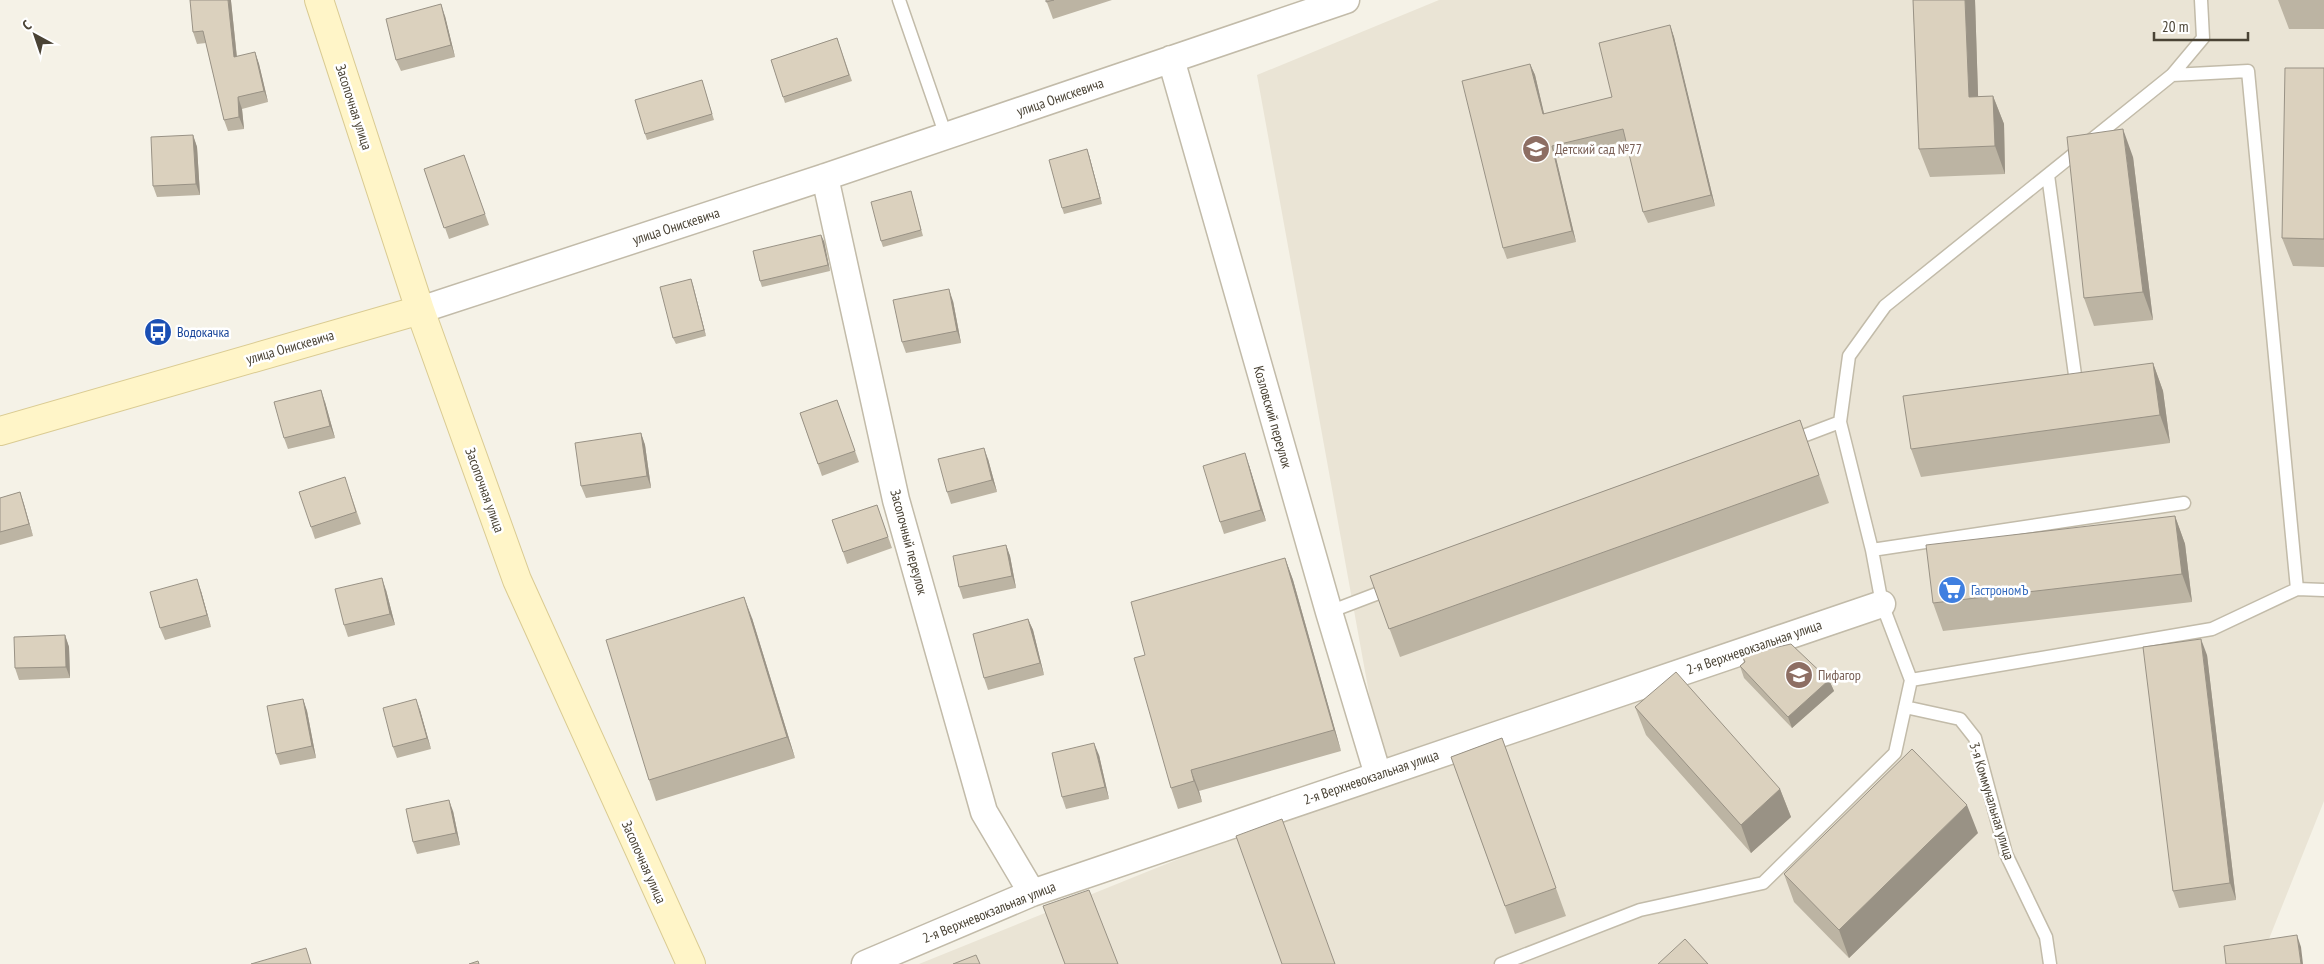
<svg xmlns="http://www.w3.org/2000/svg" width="2324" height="964" font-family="'PT Sans Narrow',sans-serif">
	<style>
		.residential { fill: #eae4d5 }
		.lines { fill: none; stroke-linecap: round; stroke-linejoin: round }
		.lane-casing { stroke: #c2bba9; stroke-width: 15 }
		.street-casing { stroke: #c2bba9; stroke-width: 29 }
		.secondary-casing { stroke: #dacb92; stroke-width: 30 }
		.lane { stroke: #fff; stroke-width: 12 }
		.street { stroke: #fff; stroke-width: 26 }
		.secondary { stroke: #fff5c8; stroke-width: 28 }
		.wall { fill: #bcb4a3 }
		.shaded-wall { fill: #999285 }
		.building { fill: #dbd1be; stroke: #999285 }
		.labels { text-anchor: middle; stroke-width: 5; stroke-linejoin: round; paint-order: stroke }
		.street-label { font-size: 14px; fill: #4a4335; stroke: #fff }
		.education-label { font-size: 14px; fill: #785e54; stroke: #fff; text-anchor: start }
		.transit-label { font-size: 14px; fill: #164399; stroke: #fff; text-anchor: start }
		.shop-label { font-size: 14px; fill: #366cbe; stroke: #fff; text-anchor: start }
	</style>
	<rect width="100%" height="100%" fill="#f5f2e7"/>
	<path class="residential" d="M1439,0h885v801l-65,163h-1340l465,-188 -127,-701z"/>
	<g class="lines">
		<g class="lane-casing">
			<path id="lane" d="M899,0l47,136
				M2172,75l76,-4 49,518 27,1
				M2048,175l27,200
				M1790,441l50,-19
				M1872,550l312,-47
				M1329,612l63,-24
				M1911,680l301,-51 85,-40
				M1905,707l55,12 15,19 31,116 40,83 4,27
				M1501,964l139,-54 123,-27 132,-130 16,-73 -29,-76 -10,-54 -32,-128 9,-66 36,-50 287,-231 31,-37 -2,-38"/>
		</g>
		<g class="street-casing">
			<path id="street" d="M1171,59l158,553 49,163
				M825,177l71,323 88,312 48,81
				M420,310l405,-133 521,-177
				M865,964l167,-71 850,-289"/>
		</g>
		<g class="secondary-casing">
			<path id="secondary" d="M319,0l101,310 97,270 174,384
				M0,431l420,-121"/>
		</g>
		<use href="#lane" class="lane"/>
		<use href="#street" class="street"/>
		<use href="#secondary" class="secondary"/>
	</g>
	<path class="wall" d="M1046,0h66l-59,19z
		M1913,0h62l3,96h15l11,28 1,50 -75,3 -11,-28z
		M2278,0h46v29h-35z
		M231,1l6,56 18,-5 4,12 9,38 -26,7 2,20 -16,2 -4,-11 -18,-77 -9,1 -4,-12z
		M445,16l10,41 -54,14 -5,-11z
		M1670,25l4,12 41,169 -67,17 -5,-11 -17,-71 -70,17 20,84 -69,17 -4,-11 27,-184 5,11 9,39 68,-17z
		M837,38l15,43 -67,22 -14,-43z
		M2324,68v199l-31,-1 -11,-28z
		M702,80l12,40 -67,20 -2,-6z
		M193,135l4,12 3,48 -43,2 -4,-11z
		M464,155l25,70 -40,14 -25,-70z
		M1089,155l13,49 -38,10 -2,-6z
		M2133,157l20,163 -59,6 -10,-28z
		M911,191l12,45 -40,11 -2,-6z
		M824,241l6,30 -68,16 -2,-6z
		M691,279l15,57 -30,8 -3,-6z
		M953,301l8,42 -55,10 -4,-11z
		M2153,363l10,28 7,52 -249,34 -10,-28z
		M837,400l22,62 -37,14 -22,-63z
		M325,402l10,36 -47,11 -4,-11z
		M1800,420l29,83 -429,154 -30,-81z
		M641,433l4,12 6,43 -65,10 -5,-12z
		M988,459l9,33 -46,12 -4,-12z
		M1249,465l17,56 -42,13 -4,-12z
		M349,489l12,35 -46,15 -4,-12z
		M20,492l13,44 -33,9v-47z
		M877,505l15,43 -45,16 -15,-44z
		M2175,516l10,28 7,58 -249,29 -10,-28z
		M1006,545l4,11 6,32 -53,11 -4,-12z
		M1285,558l8,22 48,171 -142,40 3,11 -24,7 -7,-21 -26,-133z
		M386,590l9,35 -47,12 -4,-12z
		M201,591l10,36 -46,13 -5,-12z
		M752,618l43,140 -139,43 -7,-21z
		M1028,619l5,11 11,45 -56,15 -4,-12z
		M65,635l4,12 1,31 -51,2 -4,-12z
		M1742,655l87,25 5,11 -42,37 -48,-50 -4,-12 4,-4z
		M2207,655l29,245 -57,8 -6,-17z
		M303,699l4,12 9,47 -36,7 -4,-11z
		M1635,707l145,82 11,28 -40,36 -105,-118z
		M420,710l11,39 -34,9 -4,-11z
		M1502,738l64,178 -51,18 -64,-177z
		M1099,755l10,44 -43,10 -4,-12z
		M453,811l7,34 -43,9 -4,-12z
		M1978,833l-129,125 -55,-56 -10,-28z
		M1043,906l75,58h-53z"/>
	<path class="shaded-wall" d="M228,0h3v1l7,68 -4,-12z
		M1965,0h10l4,125 -10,-28z
		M441,4l4,12 10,41 -4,-12z
		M1670,25l4,12 41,169 -4,-11z
		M255,52l4,12 9,38 -4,-11z
		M1530,64l5,11 12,51 -4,-12z
		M1993,96l11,28 1,50 -10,-28z
		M238,97l4,12 2,20 -5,-12z
		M2123,129l10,28 20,163 -10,-28z
		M193,135l4,12 3,48 -4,-11z
		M1552,146l4,12 20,84 -4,-11z
		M1087,149l2,6 13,49 -2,-6z
		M821,235l3,6 6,30 -2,-6z
		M691,279l2,6 13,51 -2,-6z
		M949,289l4,12 8,42 -4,-12z
		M2153,363l10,28 7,52 -10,-28z
		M321,390l4,12 10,36 -5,-12z
		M641,433l4,12 6,43 -4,-12z
		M984,448l4,11 9,33 -5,-12z
		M1245,453l4,12 17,56 -5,-11z
		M20,492l4,12 9,32 -4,-12z
		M2175,516l10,28 7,58 -10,-28z
		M1006,545l4,11 6,32 -4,-12z
		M1285,558l8,22 48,171 -7,-21z
		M382,578l4,12 9,35 -5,-11z
		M197,579l4,12 10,36 -4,-12z
		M744,597l8,21 43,140 -8,-21z
		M1028,619l5,11 11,45 -4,-12z
		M65,635l4,12 1,31 -4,-11z
		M2201,639l6,16 29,245 -6,-17z
		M1829,680l5,11 -42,37 -4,-11z
		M303,699l4,12 9,47 -4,-12z
		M416,699l4,11 11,39 -4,-11z
		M1094,743l5,12 10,44 -4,-12z
		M1191,770l8,21 3,11 -8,-21z
		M1780,789l11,28 -40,36 -10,-28z
		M449,800l4,11 7,34 -4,-12z
		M1967,805l11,28 -129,125 -10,-28z
		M2297,935l4,12 2,17h-2z"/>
	<path class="building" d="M190,0h38l6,57 21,-5 9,39 -26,6 1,20 -15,3 -21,-89 -10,1z
		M1046,0h8l-8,2z
		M1913,0h52l4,97 24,-1 2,50 -76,3z
		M441,4l10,41 -55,15 -10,-41z
		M1670,25l41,170 -68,17 -20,-83 -71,17 20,85 -69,17 -41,-167 68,-17 13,50 69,-17 -13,-54z
		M837,38l12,37 -66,22 -12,-37z
		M2285,68h39v171l-42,-1z
		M702,80l10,34 -67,20 -10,-34z
		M2123,129l20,163 -59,6 -17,-161z
		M193,135l3,49 -43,2 -2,-49z
		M1087,149l13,49 -38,10 -13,-48z
		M464,155l21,59 -41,14 -20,-59z
		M911,191l10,39 -40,11 -10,-39z
		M821,235l7,30 -68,16 -7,-30z
		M691,279l13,51 -31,8 -13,-51z
		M949,289l8,42 -55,11 -9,-42z
		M2153,363l7,52 -249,34 -8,-53z
		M321,390l9,36 -46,12 -10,-36z
		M837,400l18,51 -37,13 -18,-51z
		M1800,420l19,55 -430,154 -19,-53z
		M641,433l6,43 -66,10 -6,-43z
		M984,448l8,32 -45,12 -9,-33z
		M1245,453l16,57 -41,12 -17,-56z
		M345,477l11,35 -45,15 -12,-35z
		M20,492l9,32 -29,8v-34z
		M877,505l11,32 -45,15 -11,-32z
		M2175,516l7,58 -249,29 -7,-58z
		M1006,545l6,31 -53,11 -6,-31z
		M1285,558l49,172 -143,40 3,11 -23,7 -37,-130 11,-3 -14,-53z
		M382,578l8,36 -46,11 -9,-36z
		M197,579l10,36 -47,13 -10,-36z
		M744,597l43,140 -138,43 -43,-140z
		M1028,619l12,44 -56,15 -11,-44z
		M65,635l1,32 -51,1 -1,-31z
		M2201,639l29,244 -57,8 -30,-244z
		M1791,644l38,36 -41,37 -48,-51 5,-4 -3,-7z
		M1676,672l104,117 -39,36 -106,-118z
		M303,699l9,47 -36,8 -9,-48z
		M416,699l11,39 -34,9 -10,-39z
		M1502,738l54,150 -51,18 -54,-149z
		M1094,743l11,44 -43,10 -10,-44z
		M1912,749l55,56 -128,125 -55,-56z
		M449,800l7,33 -43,9 -7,-33z
		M1282,819l53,145h-53l-46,-128z
		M1089,890l29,74h-53l-22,-58z
		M2297,935l4,29h-75l-2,-18z
		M1685,939l23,25h-50z
		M306,948l5,16h-60z
		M976,955l4,9h-27z
		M478,961l1,3h-10z"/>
	<defs>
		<g id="school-disc" transform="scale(1.4375)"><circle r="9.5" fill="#8d6e63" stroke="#fff"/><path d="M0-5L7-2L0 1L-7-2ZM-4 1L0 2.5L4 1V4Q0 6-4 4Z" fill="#fff"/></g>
		<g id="bus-disc" transform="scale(1.4375)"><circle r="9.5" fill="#1a4fb4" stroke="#fff"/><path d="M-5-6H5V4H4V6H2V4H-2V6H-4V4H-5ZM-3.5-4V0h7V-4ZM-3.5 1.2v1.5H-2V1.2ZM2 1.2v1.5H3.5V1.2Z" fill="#fff"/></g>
		<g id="supermarket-disc" transform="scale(1.4375)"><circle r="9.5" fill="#3f7fe0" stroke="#fff"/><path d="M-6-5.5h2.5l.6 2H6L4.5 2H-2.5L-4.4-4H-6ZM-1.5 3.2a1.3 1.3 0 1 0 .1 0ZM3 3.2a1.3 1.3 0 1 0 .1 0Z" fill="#fff"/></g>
	</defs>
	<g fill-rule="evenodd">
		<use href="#school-disc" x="1536" y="149"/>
		<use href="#bus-disc" x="158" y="332"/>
		<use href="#supermarket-disc" x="1952" y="590"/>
		<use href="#school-disc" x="1799" y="675"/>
	</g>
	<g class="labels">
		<g class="street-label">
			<text transform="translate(1060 97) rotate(-19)" y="5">улица Онискевича</text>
			<text transform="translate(354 107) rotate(72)" y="5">Засопочная улица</text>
			<text transform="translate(676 226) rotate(-18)" y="5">улица Онискевича</text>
			<text transform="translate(290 347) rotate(-16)" y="5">улица Онискевича</text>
			<text transform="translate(1273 417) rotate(74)" y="5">Козловский переулок</text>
			<text transform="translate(485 490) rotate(70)" y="5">Засопочная улица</text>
			<text transform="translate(909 542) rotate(75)" y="5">Засопочный переулок</text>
			<text transform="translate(1754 647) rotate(-19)" y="5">2-я Верхневокзальная улица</text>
			<text transform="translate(1371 777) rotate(-19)" y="5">2-я Верхневокзальная улица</text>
			<text transform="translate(1992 801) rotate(73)" y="5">3-я Коммунальная улица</text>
			<text transform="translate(644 862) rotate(66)" y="5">Засопочная улица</text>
			<text transform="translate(989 912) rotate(-22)" y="5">2-я Верхневокзальная улица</text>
		</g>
		<g class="education-label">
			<text x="1555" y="154">Детский сад №77</text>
			<text x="1818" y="680">Пифагор</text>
		</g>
		<g class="transit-label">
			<text x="177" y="337">Водокачка</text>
		</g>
		<g class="shop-label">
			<text x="1971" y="595">ГастрономЪ</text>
		</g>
	</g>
	<g transform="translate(35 35) rotate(320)" stroke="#ffffff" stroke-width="4" paint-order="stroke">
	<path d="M0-4L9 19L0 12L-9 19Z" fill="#4a4335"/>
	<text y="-8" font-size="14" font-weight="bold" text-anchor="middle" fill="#4a4335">С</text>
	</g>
	<path d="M2154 32v8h94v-8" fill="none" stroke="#4a4335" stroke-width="2.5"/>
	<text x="2162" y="32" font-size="15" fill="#4a4335" stroke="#ffffff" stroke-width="4" paint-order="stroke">20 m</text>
</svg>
